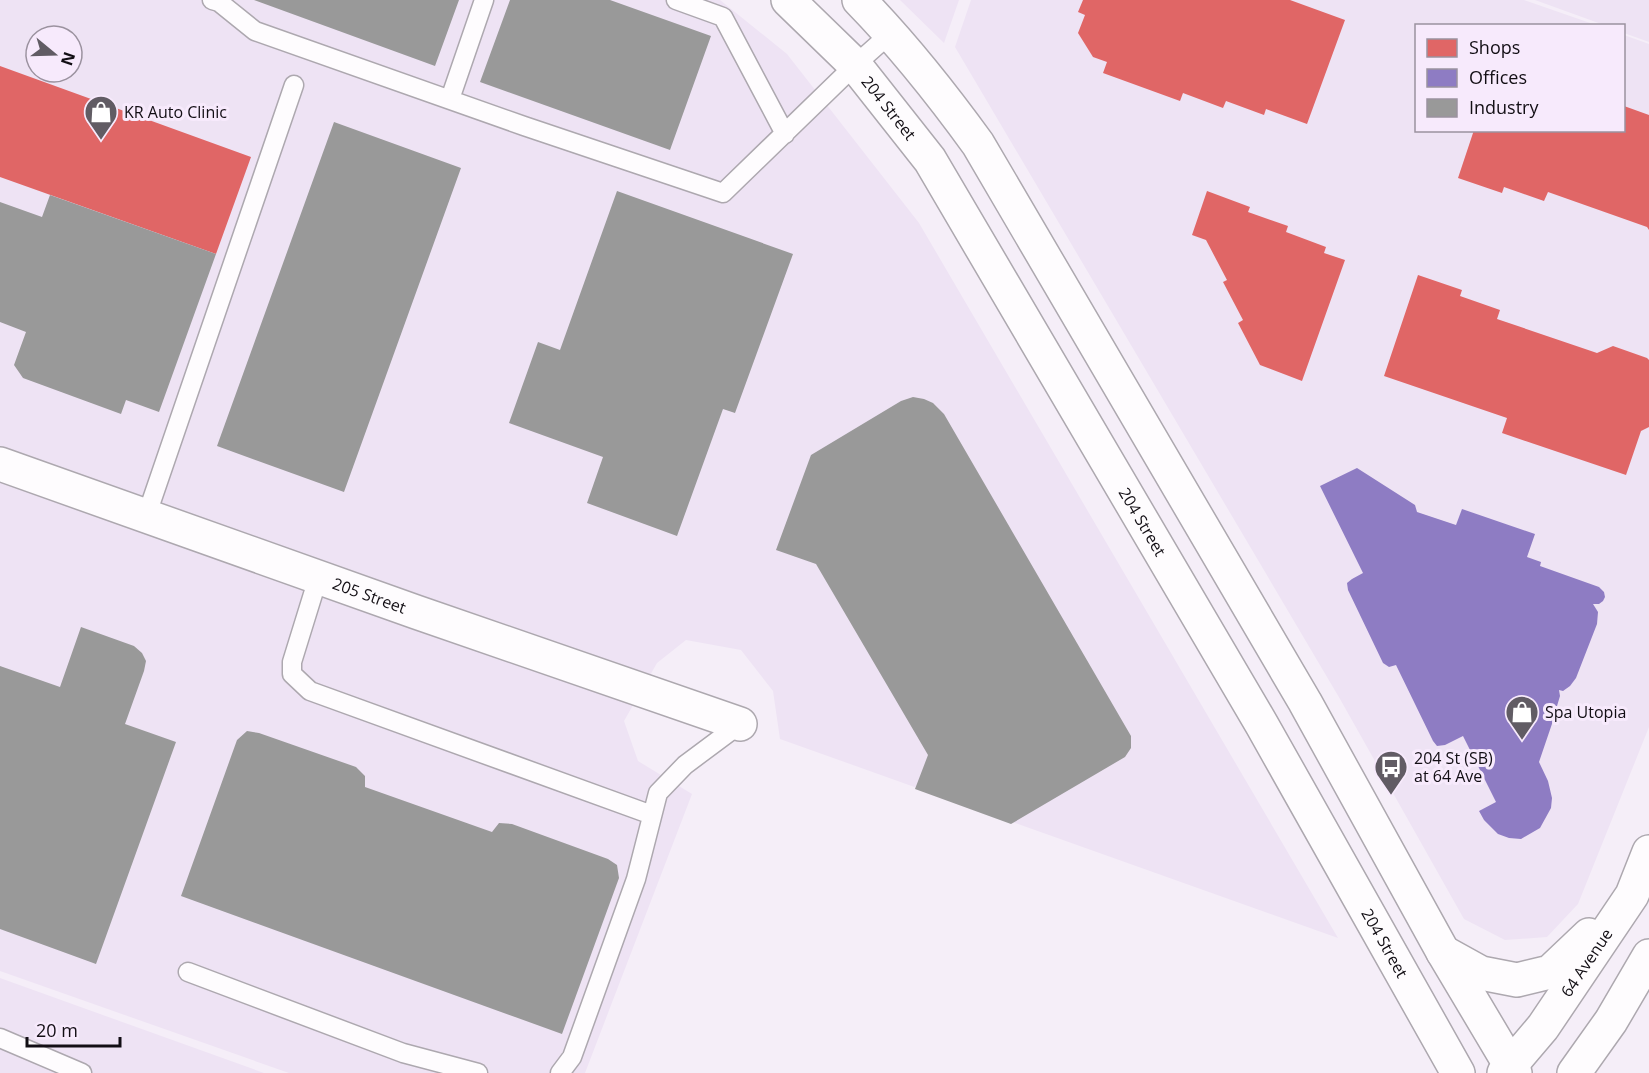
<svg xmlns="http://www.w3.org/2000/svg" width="1649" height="1073" font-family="'Open Sans',sans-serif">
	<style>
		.built { fill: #eee3f4; fill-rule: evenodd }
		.shops { fill: #e06666 }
		.offices { fill: #8e7cc3 }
		.industry { fill: #999 }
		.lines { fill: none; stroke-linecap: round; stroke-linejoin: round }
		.service-casing { stroke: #ada8af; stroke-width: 21 }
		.minor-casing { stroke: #ada8af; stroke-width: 36 }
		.secondary-casing { stroke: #ada8af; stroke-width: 36 }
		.service { stroke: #fefcfe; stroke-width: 18 }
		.minor { stroke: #fefcfe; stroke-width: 33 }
		.secondary { stroke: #fefcfe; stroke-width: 33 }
		.labels { text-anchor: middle; stroke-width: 6; stroke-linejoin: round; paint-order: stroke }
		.street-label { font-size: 16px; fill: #120e14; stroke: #f7eafc }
		.poi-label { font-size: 16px; fill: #120e14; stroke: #f7eafc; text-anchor: start }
	</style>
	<rect width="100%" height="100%" fill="#f5eef8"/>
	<path class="built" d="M0,0h720l67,54 132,169 419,715 -558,-199 -7,-48 -32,-41 -55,-10 -29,23 -33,58 14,40 54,33 -107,279h-296l-289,-102zM36,36h36v36h-36z
		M900,0h59l-15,43z
		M971,0h553l72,25 -180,1v104h208v-95l25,9v683l-71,177 -31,33 -42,3 -41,-21 -124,-220 -385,-652z
		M1535,0h114v42l-25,-9v-7l-20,-1z
		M0,978l264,95h-264z"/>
	<path class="shops" d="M1083,0h207l55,20 -38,104 -41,-15 -2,6 -38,-14 -3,7 -40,-15 -3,8 -77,-28 4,-11 -14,-5 -15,-24 7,-18 -7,-3z
		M0,66l251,91 -35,97 -216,-77z
		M1624,106l25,9v115l-2,-3 -99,-35 -4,9 -40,-14 -2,6 -44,-15 16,-48h150z
		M1207,191l43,16 -2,5 40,14 -2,6 40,15 -2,6 21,7 -43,121 -42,-16 -22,-42 5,-3 -20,-38 4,-2 -21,-40 -14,-5z
		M1418,275l44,15 -2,6 40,14 -3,9 100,34 16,-7 34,12 2,2v67l-8,4 -15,44 -124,-42 5,-15 -123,-42z"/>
	<path class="offices" d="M1357,468l58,37 2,7 39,13 6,-16 73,25 -8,23 14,5 -1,4 59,21 5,5 1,5 -2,4 -4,3h-6l5,8 -1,12 -21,54 -6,8 -7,5 -4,-1 1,6 -3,10 -3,4 -7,2 8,3 -16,47 9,19 4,17 -1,10 -11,20 -19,11 -12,-1 -11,-4 -14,-14 -5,-9 17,-9 -33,-66 -18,9 -8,1 -4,-5 -37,-76 -7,2 -6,-4 -35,-73 -1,-7 5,-4 11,-6 -43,-87z"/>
	<path class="industry" d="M254,0h205l-24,66z
		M510,0h100l101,36 -41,114 -190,-68z
		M334,122l127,46 -117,324 -127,-46z
		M617,191l176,63 -58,159 -12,-4 -46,127 -90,-33 16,-46 -94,-34 29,-81 22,8z
		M50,195l166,59 -57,158 -33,-12 -5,14 -98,-36 -9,-13 12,-33 -26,-10v-120l42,15z
		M913,397l11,2 9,4 11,11 187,322v12l-6,9 -114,67 -96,-35 13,-34 -112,-191 -40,-14 35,-95 90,-54z
		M81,627l53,19 8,7 4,8 -2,10 -19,53 51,18 -80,222 -96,-35v-263l60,21z
		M247,731l12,2 97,34 9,9v11l127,45 7,-9 13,1 96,35 9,6 2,13 -57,156 -381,-138 56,-156z"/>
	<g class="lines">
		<g class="service-casing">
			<path id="service" d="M212,0l7,2 36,29 269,95 199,67 132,-128 36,-32
				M676,0l47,17 62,117
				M450,99l34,-99
				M146,517l148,-432
				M318,578l-26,84v12l18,17 342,124
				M188,972l215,81 75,20
				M0,1038l82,35
				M560,1073l12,-16 64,-178 22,-86 27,-28 55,-41"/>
		</g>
		<g class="minor-casing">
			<g id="minor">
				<path id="s1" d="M0,464l416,148 324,112"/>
			</g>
		</g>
		<g class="secondary-casing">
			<g id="secondary">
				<path id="s2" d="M788,0l67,65 75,95 332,565 196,348"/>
				<path d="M859,0c44,45 82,93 119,144l327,558 138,250 72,121"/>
				<path d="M1443,952l38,21 36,7 33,-8 39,-37"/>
				<path id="s3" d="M1504,1073l39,-46 89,-132 17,-43"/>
				<path d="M1574,1073l37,-52 38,-65"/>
			</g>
		</g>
		<use href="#service" class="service"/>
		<use href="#minor" class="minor"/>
		<use href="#secondary" class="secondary"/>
	</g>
	<defs>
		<g id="shop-pin" transform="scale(1.725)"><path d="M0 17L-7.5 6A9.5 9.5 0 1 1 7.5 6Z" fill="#615c64" stroke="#f7eafc"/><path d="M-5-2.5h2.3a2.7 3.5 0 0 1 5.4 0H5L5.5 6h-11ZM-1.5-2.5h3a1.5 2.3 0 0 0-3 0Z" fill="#fff"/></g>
		<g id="bus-pin" transform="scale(1.725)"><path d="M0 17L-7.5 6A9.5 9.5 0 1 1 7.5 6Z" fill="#615c64" stroke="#f7eafc"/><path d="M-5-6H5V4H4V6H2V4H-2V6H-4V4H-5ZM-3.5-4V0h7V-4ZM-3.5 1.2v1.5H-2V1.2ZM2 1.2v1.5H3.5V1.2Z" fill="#fff"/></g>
	</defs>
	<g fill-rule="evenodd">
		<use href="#shop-pin" x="101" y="112"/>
		<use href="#shop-pin" x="1522" y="712"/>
		<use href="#bus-pin" x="1391" y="767"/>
	</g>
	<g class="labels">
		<g class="street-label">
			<text dy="6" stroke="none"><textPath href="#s2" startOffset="148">204 Street</textPath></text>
			<text dy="6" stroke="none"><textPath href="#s2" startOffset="634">204 Street</textPath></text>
			<text dy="6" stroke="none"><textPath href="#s1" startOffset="392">205 Street</textPath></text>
			<text dy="6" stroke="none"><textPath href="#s2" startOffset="1120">204 Street</textPath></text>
			<text dy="6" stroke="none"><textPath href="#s3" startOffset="138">64 Avenue</textPath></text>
		</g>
		<g class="poi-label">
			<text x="124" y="118">KR Auto Clinic</text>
			<text x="1545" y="718">Spa Utopia</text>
			<text x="1414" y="764">204 St (SB)<tspan x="1414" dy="18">at 64 Ave</tspan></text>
		</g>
	</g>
	<rect x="1415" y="24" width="210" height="108" fill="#f7eafc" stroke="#9b929f" stroke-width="1.5"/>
	<rect x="1427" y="39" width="30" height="18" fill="#e06666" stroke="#9b929f" stroke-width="1.5"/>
	<text x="1469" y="54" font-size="18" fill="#120e14">Shops</text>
	<rect x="1427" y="69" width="30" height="18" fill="#8e7cc3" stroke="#9b929f" stroke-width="1.5"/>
	<text x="1469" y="84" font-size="18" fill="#120e14">Offices</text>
	<rect x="1427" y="99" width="30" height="18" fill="#999999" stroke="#9b929f" stroke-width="1.5"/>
	<text x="1469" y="114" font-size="18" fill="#120e14">Industry</text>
	<g transform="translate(54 54) rotate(109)"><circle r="28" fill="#f7eafc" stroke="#9b929f" stroke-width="1.5"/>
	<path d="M0-4.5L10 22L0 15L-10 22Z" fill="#615c64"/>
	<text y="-9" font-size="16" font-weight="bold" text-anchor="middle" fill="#120e14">N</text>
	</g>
	<path d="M27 1037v9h93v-9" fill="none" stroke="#120e14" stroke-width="3"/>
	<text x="36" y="1037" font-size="18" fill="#120e14" stroke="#f7eafc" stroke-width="4.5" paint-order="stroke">20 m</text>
</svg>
